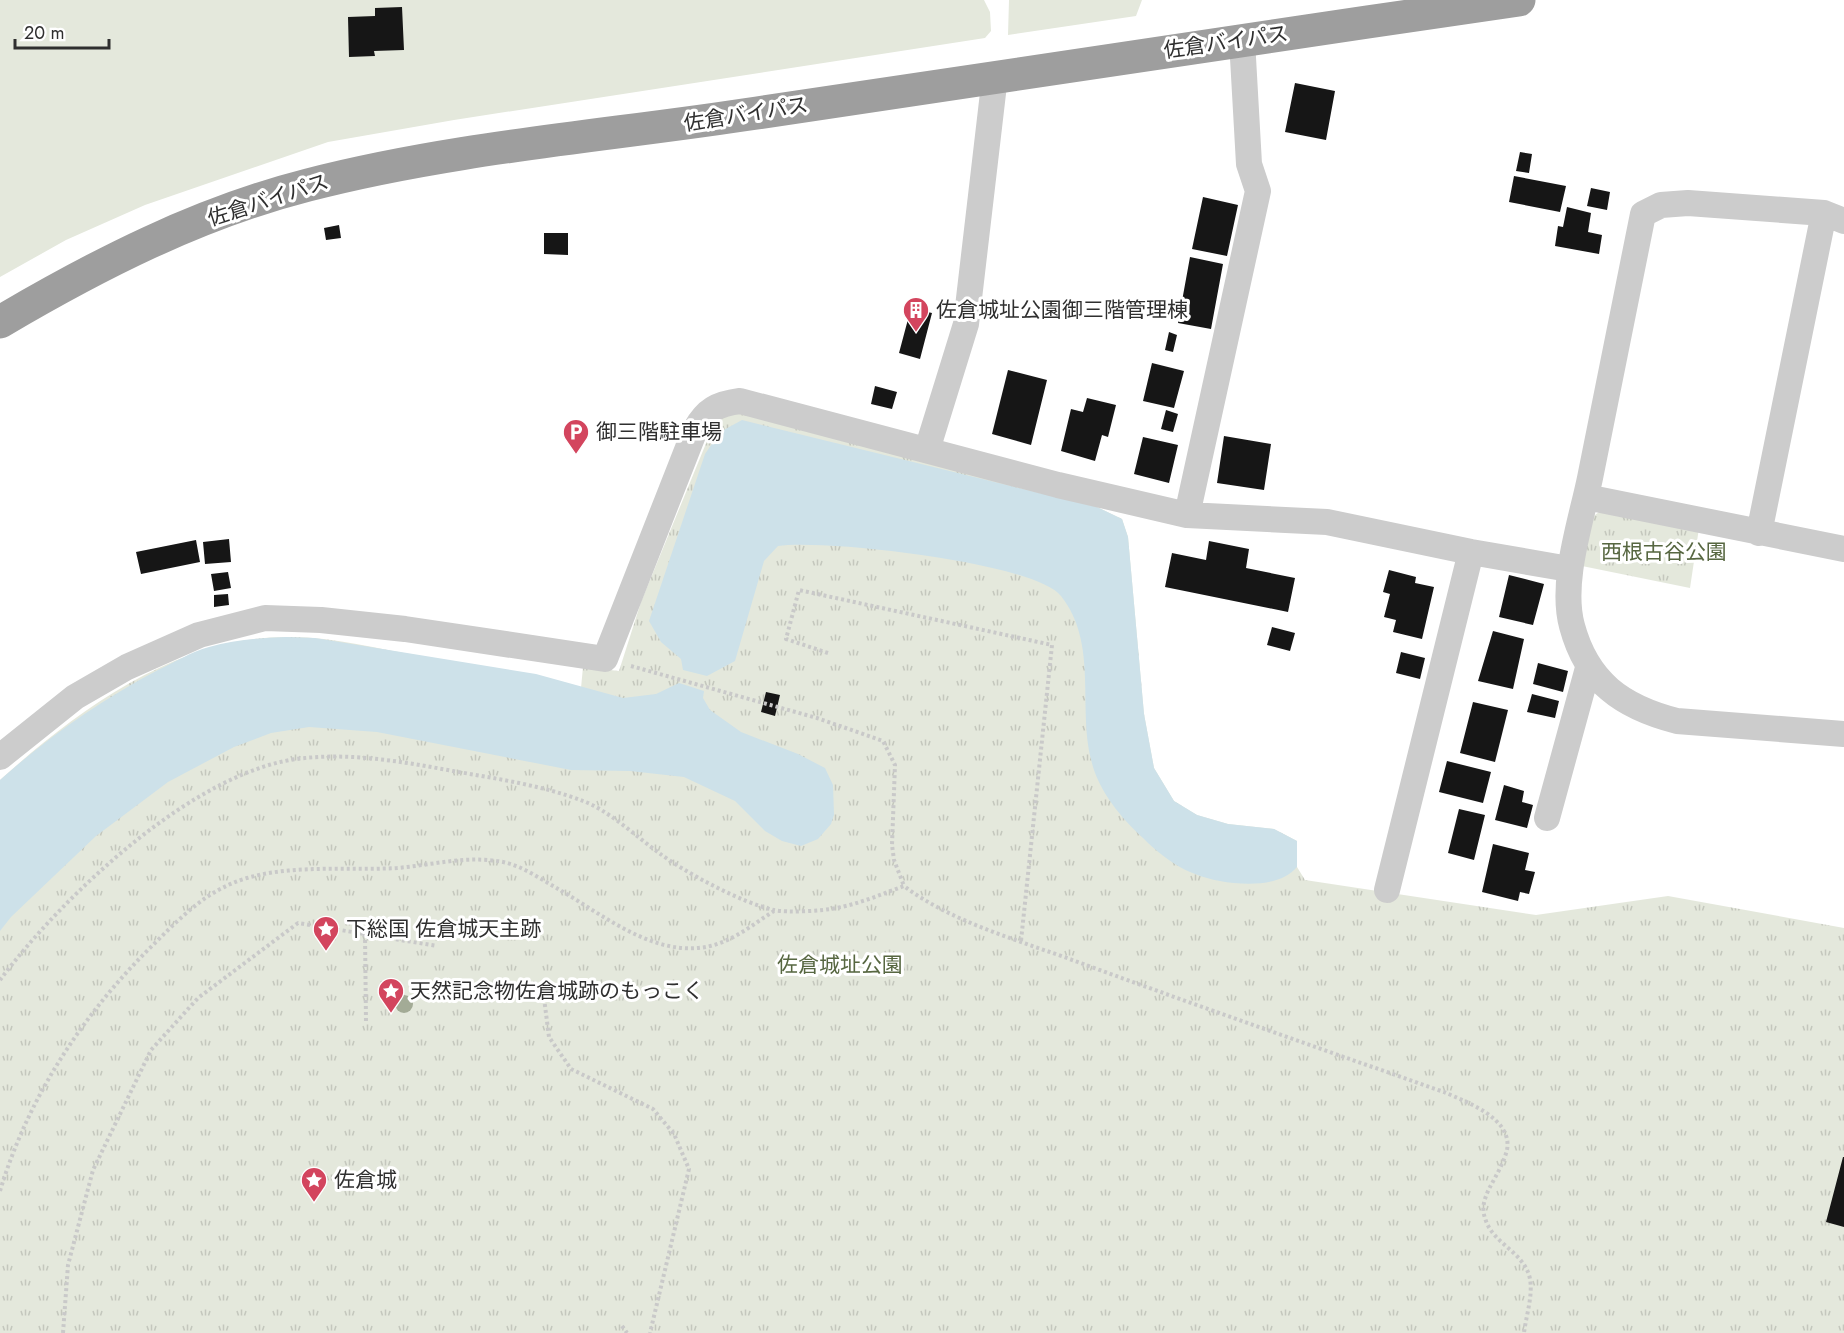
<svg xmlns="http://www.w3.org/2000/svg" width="1844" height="1333" font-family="Jost,'Noto Sans JP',sans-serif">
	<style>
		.green { fill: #e4e8dc }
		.park { fill: url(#park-tufts) }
		.water { fill: #cde1e9 }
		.building { fill: #161616 }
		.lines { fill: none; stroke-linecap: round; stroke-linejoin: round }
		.path { stroke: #c9c9c9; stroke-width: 4; stroke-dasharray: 3 3; stroke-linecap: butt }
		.minor { stroke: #ccc; stroke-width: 26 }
		.trunk { stroke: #9e9e9e; stroke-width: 33 }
		.tree { fill: #a3ab96 }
		.labels { text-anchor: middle; stroke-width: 6; stroke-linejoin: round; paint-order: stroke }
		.street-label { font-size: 21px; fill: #2f2f2f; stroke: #fff }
		.poi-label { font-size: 21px; fill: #2f2f2f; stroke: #fff; text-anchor: start }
		.park-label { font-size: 21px; fill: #576741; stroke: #fff }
	</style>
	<defs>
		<pattern id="park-tufts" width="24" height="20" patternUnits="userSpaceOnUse" patternTransform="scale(1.5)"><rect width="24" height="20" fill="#e4e8dc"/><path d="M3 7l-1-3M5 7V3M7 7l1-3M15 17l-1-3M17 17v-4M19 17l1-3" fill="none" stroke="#c4c7bd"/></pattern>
	</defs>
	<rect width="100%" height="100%" fill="#fff"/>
	<path class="green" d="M0,0h984l6,12 1,19 -6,7 -531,82 -126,22 -183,63 -79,35 -66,37z
		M1009,0h133l-6,16 -128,19z"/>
	<path class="park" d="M736,401l361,106 25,12 6,18 16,177 10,54 20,33 23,14 31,9 46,5 23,12v26l8,13 231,35 132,-19 176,32v405h-1844v-553c78,-70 177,-143 286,-143 45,-1 91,12 135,19 54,9 108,16 160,32l2,-21 36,4 22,-69 75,-183z
		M1602,510l97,18 -9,60 -108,-22 6,-46z"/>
	<path class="water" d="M742,420l355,87 25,12 6,18 16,177 10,54 20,33 23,14 31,9 46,5 23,12v26c-14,17 -42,18 -63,16 -39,-4 -64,-18 -91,-45 -22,-20 -46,-49 -52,-79 -13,-54 7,-116 -30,-163 -27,-34 -238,-57 -283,-50l-14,15 -29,100 -28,15 -24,-6 -2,-11 -20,-17 -12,-21 56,-167 15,-22z
		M286,637l29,1 221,36 87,24 33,-4 23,-11 25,8 -1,7 7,12 31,22 57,22 27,14 8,17 1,30 -3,9 -13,15 -17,7 -19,-5 -17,-10 -30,-30 -51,-24 -54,-6 -59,-1 -194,-38 -68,-5 -38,6 -37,14 -66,35 -72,54 -85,81 -11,14v-151c48,-43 101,-80 158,-110 17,-8 33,-18 51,-23 25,-7 51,-9 77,-10z"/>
	<path class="building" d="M402,7l2,43 -30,1 1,5 -26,1 -1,-40 27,-1v-8z
		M1295,83l40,8 -9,49 -41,-8z
		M1520,152l12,2 -3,19 -13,-2z
		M1514,176l52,10 -6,26 -51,-10z
		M1591,188l19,4 -3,18 -20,-4z
		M1203,197l35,8 -11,51 -35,-7z
		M1567,207l24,6 -3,19 14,3 -3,19 -44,-8 3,-20 5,1z
		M339,225l2,13 -15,2 -2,-12z
		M544,233h24v22l-24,-1z
		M1190,257l33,7 -12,65 -33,-6z
		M911,308l21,5 -12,46 -21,-6z
		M1169,332l8,3 -4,17 -8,-2z
		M1152,363l32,8 -10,37 -31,-7z
		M1008,370l39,10 -16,65 -39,-11z
		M875,386l22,6 -5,17 -21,-5z
		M1087,398l29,7 -8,32 -6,-2 -7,26 -34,-10 10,-42 12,3z
		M1166,410l12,4 -5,18 -12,-3z
		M1224,436l47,8 -7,46 -47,-7z
		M1143,437l35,8 -9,38 -35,-9z
		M229,539l2,23 -26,2 -2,-22z
		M196,540l4,22 -59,12 -5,-22z
		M1209,541l40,8 -3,19 49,10 -7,34 -123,-25 7,-34 34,7z
		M1389,570l27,7 -1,6 19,4 -12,52 -29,-7 3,-12 -12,-3 6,-23 -7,-2z
		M228,572l3,16 -17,3 -3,-17z
		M1509,575l35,9 -11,41 -34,-8z
		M228,594l1,11 -15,2v-12z
		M1272,627l23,6 -5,18 -23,-6z
		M1493,631l31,8 -11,50 -35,-8z
		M1401,652l24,6 -5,21 -24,-6z
		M1538,663l30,8 -5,21 -30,-8z
		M766,692l14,3 -5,21 -14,-4z
		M1532,694l27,7 -4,17 -28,-6z
		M1473,702l35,8 -13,52 -35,-9z
		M1447,761l44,11 -8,31 -44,-11z
		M1504,785l20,6 -2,11 11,3 -6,23 -32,-8z
		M1459,809l26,6 -11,45 -26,-7z
		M1493,844l36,9 -4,17 10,2 -6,22 -9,-2 -2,9 -36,-9z
		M1843,1157h1v70l-18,-5z"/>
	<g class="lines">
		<path class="path" d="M828,653l-42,-14 13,-49 253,55 -31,296
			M631,666l186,52 66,23 12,24 -3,80 2,15 10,26
			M365,934l1,88
			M0,980c62,-83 197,-213 305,-222 50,-5 99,4 148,13 40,7 92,15 130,30 25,9 54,36 76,52 27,20 83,50 115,57 13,3 48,1 62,-2 23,-4 46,-14 68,-22 47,36 117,55 171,75 123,45 246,88 369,131 22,10 69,26 63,58 -3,12 -11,26 -17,37 -5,10 -9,20 -5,31 7,26 40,34 45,61 3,17 -4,37 -6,54
			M544,998l5,39 22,32 82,40 21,25 15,35 -39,164
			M0,1191c29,-96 85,-180 156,-249 27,-27 53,-53 91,-64 49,-14 100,-7 150,-10 36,-3 70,-13 106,-6 20,4 39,18 57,28 48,28 106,77 165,51 17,-7 33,-20 49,-30
			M622,1326l5,7
			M63,1333l5,-68 25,-95 58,-120 47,-52 100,-75 139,23"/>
		<path class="minor" d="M1844,221l-20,-8 -136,-10 -27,2 -18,9c-18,88 -35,176 -53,264 -9,44 -30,104 -18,148 15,56 50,81 105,95l167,13
			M927,450l39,-126 29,-248
			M1586,497l258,52
			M1187,515l71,-324 -9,-27 -7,-124
			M1759,533l65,-320
			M0,757l75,-60 52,-30 72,-32 66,-17 56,2 84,9 200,30 90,-229c11,-20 22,-26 45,-29l318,84 129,30 140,7 144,30 98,17
			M1547,818l41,-150
			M1387,890l84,-338"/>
		<path class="trunk" d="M0,322c97,-57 198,-109 308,-137 147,-38 299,-49 449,-72 254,-40 508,-76 762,-113"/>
	</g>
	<circle class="tree" cx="404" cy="1004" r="9"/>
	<defs>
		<g id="building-pin" transform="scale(1.35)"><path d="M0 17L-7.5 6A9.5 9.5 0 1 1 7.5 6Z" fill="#d3455e" stroke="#fff"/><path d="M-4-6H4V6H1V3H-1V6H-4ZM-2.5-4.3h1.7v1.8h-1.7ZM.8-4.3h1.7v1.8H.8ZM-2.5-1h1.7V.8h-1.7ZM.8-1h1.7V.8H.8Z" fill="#fff"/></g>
		<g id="parking-pin" transform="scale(1.35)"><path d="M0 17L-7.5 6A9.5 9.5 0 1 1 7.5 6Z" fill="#d3455e" stroke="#fff"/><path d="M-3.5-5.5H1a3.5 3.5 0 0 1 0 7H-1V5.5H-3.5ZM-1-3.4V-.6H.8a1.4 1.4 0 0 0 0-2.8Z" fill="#fff"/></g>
		<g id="sight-pin" transform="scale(1.35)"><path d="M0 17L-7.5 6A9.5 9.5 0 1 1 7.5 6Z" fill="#d3455e" stroke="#fff"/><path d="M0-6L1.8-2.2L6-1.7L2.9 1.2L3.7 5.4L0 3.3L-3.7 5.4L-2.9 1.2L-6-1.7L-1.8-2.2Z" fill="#fff"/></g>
	</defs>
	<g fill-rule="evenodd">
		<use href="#building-pin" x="916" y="310"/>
		<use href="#parking-pin" x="576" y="432"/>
		<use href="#sight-pin" x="326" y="929"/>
		<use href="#sight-pin" x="391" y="991"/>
		<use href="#sight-pin" x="314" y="1180"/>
	</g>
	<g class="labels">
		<g class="street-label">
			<text transform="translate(1226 42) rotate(-8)" y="7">佐倉バイパス</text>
			<text transform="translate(746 114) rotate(-9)" y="7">佐倉バイパス</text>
			<text transform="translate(268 200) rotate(-18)" y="7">佐倉バイパス</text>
		</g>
		<g class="poi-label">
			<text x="936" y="317">佐倉城址公園御三階管理棟</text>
			<text x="596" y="439">御三階駐車場</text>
			<text x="346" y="936">下総国 佐倉城天主跡</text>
			<text x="410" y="998">天然記念物佐倉城跡のもっこく</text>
			<text x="334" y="1187">佐倉城</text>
		</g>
		<g class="park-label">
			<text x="1664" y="559">西根古谷公園</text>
			<text x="840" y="972">佐倉城址公園</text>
		</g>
	</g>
	<path d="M15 39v9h94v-9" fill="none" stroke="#2f2f2f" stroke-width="3"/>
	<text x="24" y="39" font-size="18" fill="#2f2f2f" stroke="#ffffff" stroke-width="4.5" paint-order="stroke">20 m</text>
</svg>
